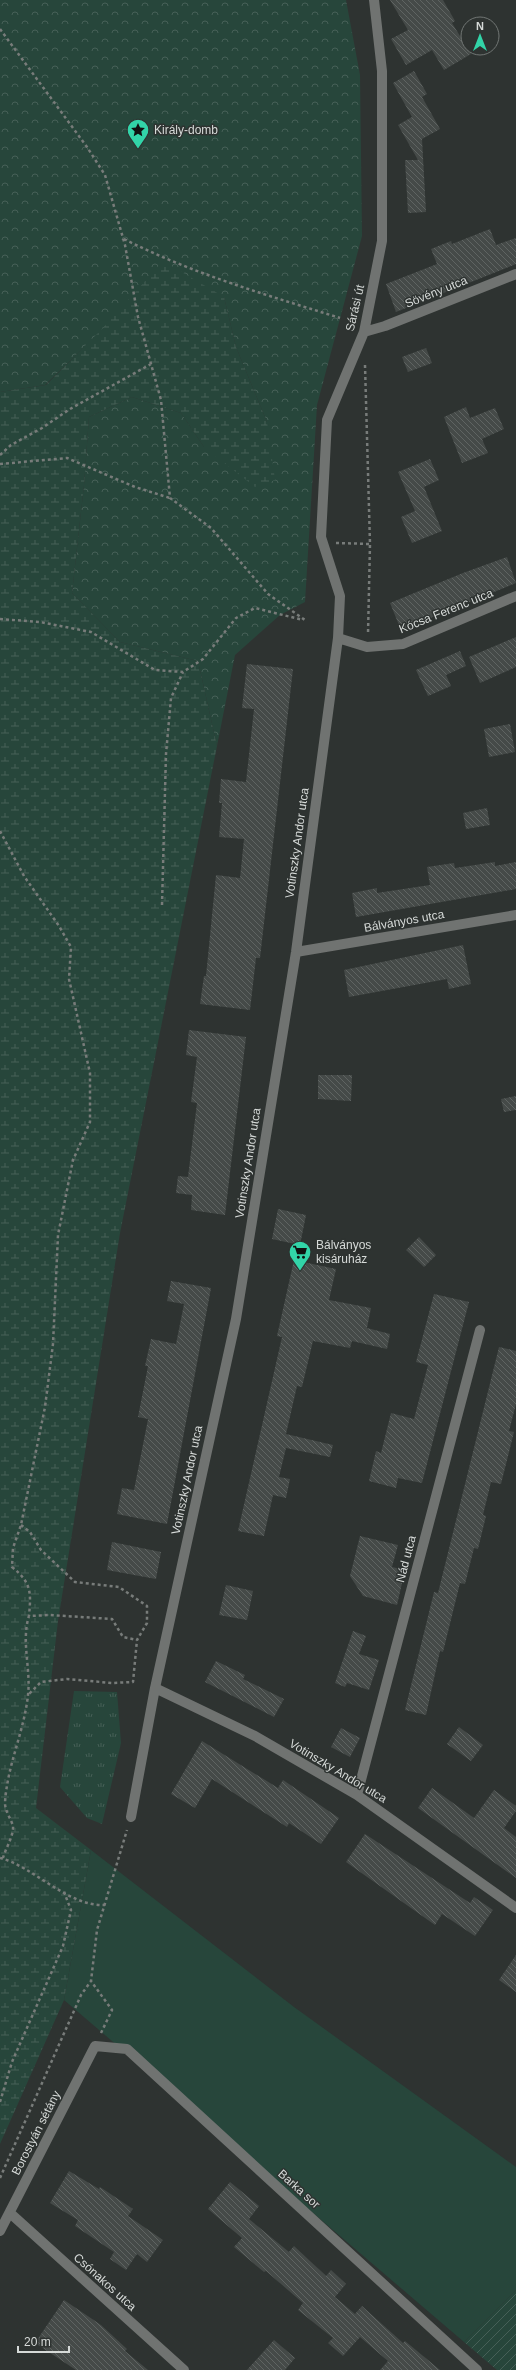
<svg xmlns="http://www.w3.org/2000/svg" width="516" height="2370" font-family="Helvetica,sans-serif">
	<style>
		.grass { fill: #27463b }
		.forest { fill: url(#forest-crowns) }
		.wetland { fill: url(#wetland-marsh) }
		.park { fill: url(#park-tufts) }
		.garden { fill: url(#garden-furrows) }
		.building { fill: url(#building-back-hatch) }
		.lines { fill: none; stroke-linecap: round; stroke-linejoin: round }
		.path { stroke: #787c7a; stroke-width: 2.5; stroke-dasharray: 3 3; stroke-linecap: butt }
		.minor { stroke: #707371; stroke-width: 10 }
		.labels { text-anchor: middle; stroke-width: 3; stroke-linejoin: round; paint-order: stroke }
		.poi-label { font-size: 12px; fill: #d6dad8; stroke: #2e3331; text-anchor: start }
		.street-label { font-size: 12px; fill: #d6dad8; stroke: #2e3331 }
	</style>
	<defs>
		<pattern id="forest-crowns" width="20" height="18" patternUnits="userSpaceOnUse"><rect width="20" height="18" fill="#27463b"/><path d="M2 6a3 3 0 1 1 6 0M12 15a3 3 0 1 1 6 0" fill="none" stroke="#466057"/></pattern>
		<pattern id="wetland-marsh" width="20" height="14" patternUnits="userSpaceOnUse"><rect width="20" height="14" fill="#27463b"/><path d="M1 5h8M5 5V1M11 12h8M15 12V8" fill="none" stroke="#466057"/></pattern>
		<pattern id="park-tufts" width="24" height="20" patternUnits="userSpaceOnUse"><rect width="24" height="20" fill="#27463b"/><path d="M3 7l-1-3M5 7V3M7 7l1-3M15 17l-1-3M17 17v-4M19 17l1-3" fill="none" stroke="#466057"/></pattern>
		<pattern id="garden-furrows" width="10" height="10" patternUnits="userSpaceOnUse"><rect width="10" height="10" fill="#27463b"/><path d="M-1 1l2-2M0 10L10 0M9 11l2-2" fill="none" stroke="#466057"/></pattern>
		<pattern id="building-back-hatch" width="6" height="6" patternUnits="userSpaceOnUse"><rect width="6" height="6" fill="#454a48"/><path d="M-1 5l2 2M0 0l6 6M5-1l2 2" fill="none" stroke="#5f6462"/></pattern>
	</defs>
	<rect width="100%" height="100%" fill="#2e3331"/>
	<path class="grass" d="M91,1850l203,157 222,160v123l-52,52 -400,-342z"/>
	<path class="forest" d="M0,0h346l14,75 2,161 -45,169 -12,197 -25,13 -45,40 -18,91 -19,-85 -78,-19 -48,-49 12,-108 5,-68 43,-20 49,16 23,34 63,-25 -31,-75 -12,-50 -121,32 -58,56 -45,7z"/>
	<path class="wetland" d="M163,261l61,36 12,50 31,75 8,58 -20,7 -51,-40 -23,-34 -49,-16 -43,20 -5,68 -12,108 48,49 78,19 19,85 -97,487 -62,388 -22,187 55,42 -27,150 -64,144v-1752l46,-7 57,-57z"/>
	<path class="park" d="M74,1691l43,1 4,51 -19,81 -15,-6 -27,-31z"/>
	<path class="garden" d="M516,2290v80h-19l-33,-28z"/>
	<path class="building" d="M390,0h53l12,21 -3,2 19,31 -27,16 -12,-20 -26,15 -15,-26 17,-9z
		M414,71l13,23 -5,3 18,32 -18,10 4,73 -18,1 -3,-53h13l-20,-35 14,-8 -19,-34z
		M490,229l6,16 20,-7v26l-120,48 -10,-28 51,-20 -6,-15 20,-8 1,3z
		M426,348l6,15 -24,9 -6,-15z
		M466,407l4,11 25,-10 9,21 -22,10 6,14 -26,10 -18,-46z
		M430,459l9,21 -15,7 18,44 -30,12 -11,-26 14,-6 -17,-39z
		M507,557l9,26 -115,47 -11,-27 73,-30z
		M516,637v30l-36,16 -11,-26z
		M460,651l6,15 -20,9 5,11 -23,10 -12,-26z
		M247,664l46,5 -33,289h-4l-6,52 -50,-6 4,-28h2l10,-101 24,3 4,-39 -25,-2 3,-34h-3l2,-24 25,3 8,-73 -12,-1z
		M510,724l5,28 -26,5 -5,-28z
		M487,808l3,17 -24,4 -3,-16z
		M495,862v4l21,-4v27l-160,28 -4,-24 25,-5v5l53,-8 -3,-18 27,-4 1,5z
		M463,945l8,39 -22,5 -2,-10 -98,18 -5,-27z
		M189,1030l57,7 -21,178 -34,-5 1,-15 -16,-2 2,-17 10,1 9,-74 -6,-1 6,-45 -11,-2z
		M318,1075h34l-1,26 -33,-2z
		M516,1096v14l-12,2 -3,-13z
		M278,1209l28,6 -6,30 -28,-6z
		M419,1237l17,18 -12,12 -18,-17z
		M294,1260l42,9 -7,31 42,8 -4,20 23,6 -3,15 -35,-8 -2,7 -37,-7 -11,46 -5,-1 -11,48 47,11 -3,12 -44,-9 -7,29 11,2 -4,19 -13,-3 -9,41 -26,-5 44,-194 -5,-1z
		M171,1281l40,7 -44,236 -50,-10 5,-26 12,2 14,-71 -10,-2 10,-51h-3l6,-27 25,5 8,-40 -17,-3z
		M434,1294l35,8 -47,181 -24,-5 -2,10 -27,-7 7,-30 5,2 10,-40 23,6 14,-54 -12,-3z
		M499,1347l17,4v53l-7,27 5,1 -13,52 -10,-2 -8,33 3,1 -8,33 -4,-1 -9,36 -5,-1 -17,69 -3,-1 -14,64 -21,-5 29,-118 4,1z
		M360,1536l38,9 -6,22 13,3 -8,35 -34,-9 -13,-20z
		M112,1542l49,10 -5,27 -49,-9z
		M226,1585l27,6 -6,29 -28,-5z
		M353,1631l13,5 -7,18 20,6 -10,30 -22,-7 -2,4 -10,-4z
		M216,1661l29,14 -2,4 41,20 -10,18 -69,-35z
		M459,1727l24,18 -12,16 -24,-17z
		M341,1728l19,10 -10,19 -19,-10z
		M202,1741l76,47 5,-8 56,38 -18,26 -32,-21 -2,4 -75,-48 -17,29 -24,-14z
		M432,1788l42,30 20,-28 22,16v5l-12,17 12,9v41l-98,-70z
		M365,1834l105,69 4,-6 19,13 -18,26 -33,-22 -7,11 -89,-63z
		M516,1955v37l-17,-12z
		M69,2171l30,18 1,-2 33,22 -5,7 35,24 -16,22 -10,-8 -11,16 -16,-11 4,-7 -39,-26 3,-6 -28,-17z
		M230,2182l29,24 -10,13 40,33 5,-6 32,30 5,-6 15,14 -11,13 20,17 7,-8 41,37 2,-2 35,29h-60l8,-9 -28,-24 -17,19 -15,-13 5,-5 -35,-28 5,-7 -37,-32 -2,1 -30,-25 8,-9 -34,-29z
		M64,2300l37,25 26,24 -2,2 23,19h-72l-41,-27z
		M274,2340l21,18 -10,12h-38z"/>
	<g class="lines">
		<path class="path" d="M0,29l87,118 18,28 20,70 13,72 23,83 9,98 41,30 57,66 37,26
			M124,239c69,35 143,56 216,79
			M365,365l5,179 -2,90
			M0,455l11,-10 31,-17 28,-19 81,-45
			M0,464l67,-6 68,29 35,11
			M336,543l34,1
			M0,619l40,3 51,10 64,38 28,2 20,-13 33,-41 19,-10 48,12
			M0,831l24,45 35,50 12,21 -2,32 21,94v49l-17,38 -15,75 -5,109 -8,63 -24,118 -8,23 -1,19c20,16 19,26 17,49
			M162,905l4,-151 5,-56 12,-26
			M21,1525l9,7 11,18 34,32 44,5 28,19v17l-10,17 -4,42 -21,1 -45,-4 -26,3 -13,13
			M0,1858c33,8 68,49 105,47
			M3,1858c2,-8 11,-23 10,-32 -2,-7 -8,-15 -8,-23 2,-37 19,-71 23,-108 3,-26 -7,-54 1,-79l21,-1 62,4 11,18 14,3
			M101,2033l11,-23 -21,-29 6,-51 30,-100
			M0,2102l12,-40 51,-116 8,-36 -7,-18
			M0,2178l81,-183 10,-14"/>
		<path class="minor" d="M364,332l21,-6 131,-52
			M338,638l29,9 36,-3 113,-48
			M296,952l220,-37
			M155,1688l100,48 102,59 159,113
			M357,1795l123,-465
			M131,1817l24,-129 81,-369 60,-367 42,-314 2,-42 -19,-59 6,-117 37,-88 18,-91v-170l-8,-71
			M10,2213l174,157
			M0,2231l95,-185 32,3 350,321"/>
	</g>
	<defs>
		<g id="sight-pin" transform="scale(1.15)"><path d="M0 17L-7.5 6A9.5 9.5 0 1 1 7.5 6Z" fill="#32d4a8" stroke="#2e3331"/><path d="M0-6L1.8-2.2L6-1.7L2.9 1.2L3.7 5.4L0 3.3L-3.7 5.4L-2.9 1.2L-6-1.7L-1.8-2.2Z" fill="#111"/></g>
		<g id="supermarket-pin" transform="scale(1.15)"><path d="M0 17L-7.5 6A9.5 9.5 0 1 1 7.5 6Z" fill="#32d4a8" stroke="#2e3331"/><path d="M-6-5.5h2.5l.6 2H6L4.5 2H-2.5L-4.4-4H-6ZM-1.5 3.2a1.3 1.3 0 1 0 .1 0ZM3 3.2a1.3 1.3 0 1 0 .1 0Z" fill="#111"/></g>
	</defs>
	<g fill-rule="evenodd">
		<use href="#sight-pin" x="138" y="130"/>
		<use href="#supermarket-pin" x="300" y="1252"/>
	</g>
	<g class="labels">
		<g class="poi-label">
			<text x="154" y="134">Király-domb</text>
			<text x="316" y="1249">Bálványos<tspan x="316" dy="14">kisáruház</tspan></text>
		</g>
		<g class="street-label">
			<text transform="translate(436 292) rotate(-22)" y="4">Sövény utca</text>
			<text transform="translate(355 308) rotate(-77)" y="4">Sárási út</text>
			<text transform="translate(446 611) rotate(-22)" y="4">Kócsa Ferenc utca</text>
			<text transform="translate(297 843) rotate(-82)" y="4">Votinszky Andor utca</text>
			<text transform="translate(404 921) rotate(-10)" y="4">Bálványos utca</text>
			<text transform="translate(248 1163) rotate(-81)" y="4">Votinszky Andor utca</text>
			<text transform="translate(187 1480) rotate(-78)" y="4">Votinszky Andor utca</text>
			<text transform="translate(406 1559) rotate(-75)" y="4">Nád utca</text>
			<text transform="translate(338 1771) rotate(31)" y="4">Votinszky Andor utca</text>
			<text transform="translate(36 2133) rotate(-63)" y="4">Borostyán sétány</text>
			<text transform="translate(299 2189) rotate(42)" y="4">Barka sor</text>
			<text transform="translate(105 2282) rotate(42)" y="4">Csónakos utca</text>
		</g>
	</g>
	<g transform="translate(480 36)"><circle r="19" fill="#2e3331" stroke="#717674"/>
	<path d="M0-3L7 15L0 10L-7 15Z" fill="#32d4a8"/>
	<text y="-6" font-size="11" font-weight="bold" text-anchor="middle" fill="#d6dad8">N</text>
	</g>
	<path d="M18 2346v6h51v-6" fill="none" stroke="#d6dad8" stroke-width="2"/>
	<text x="24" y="2346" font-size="12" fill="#d6dad8" stroke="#2e3331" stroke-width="3" paint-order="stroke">20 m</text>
</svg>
